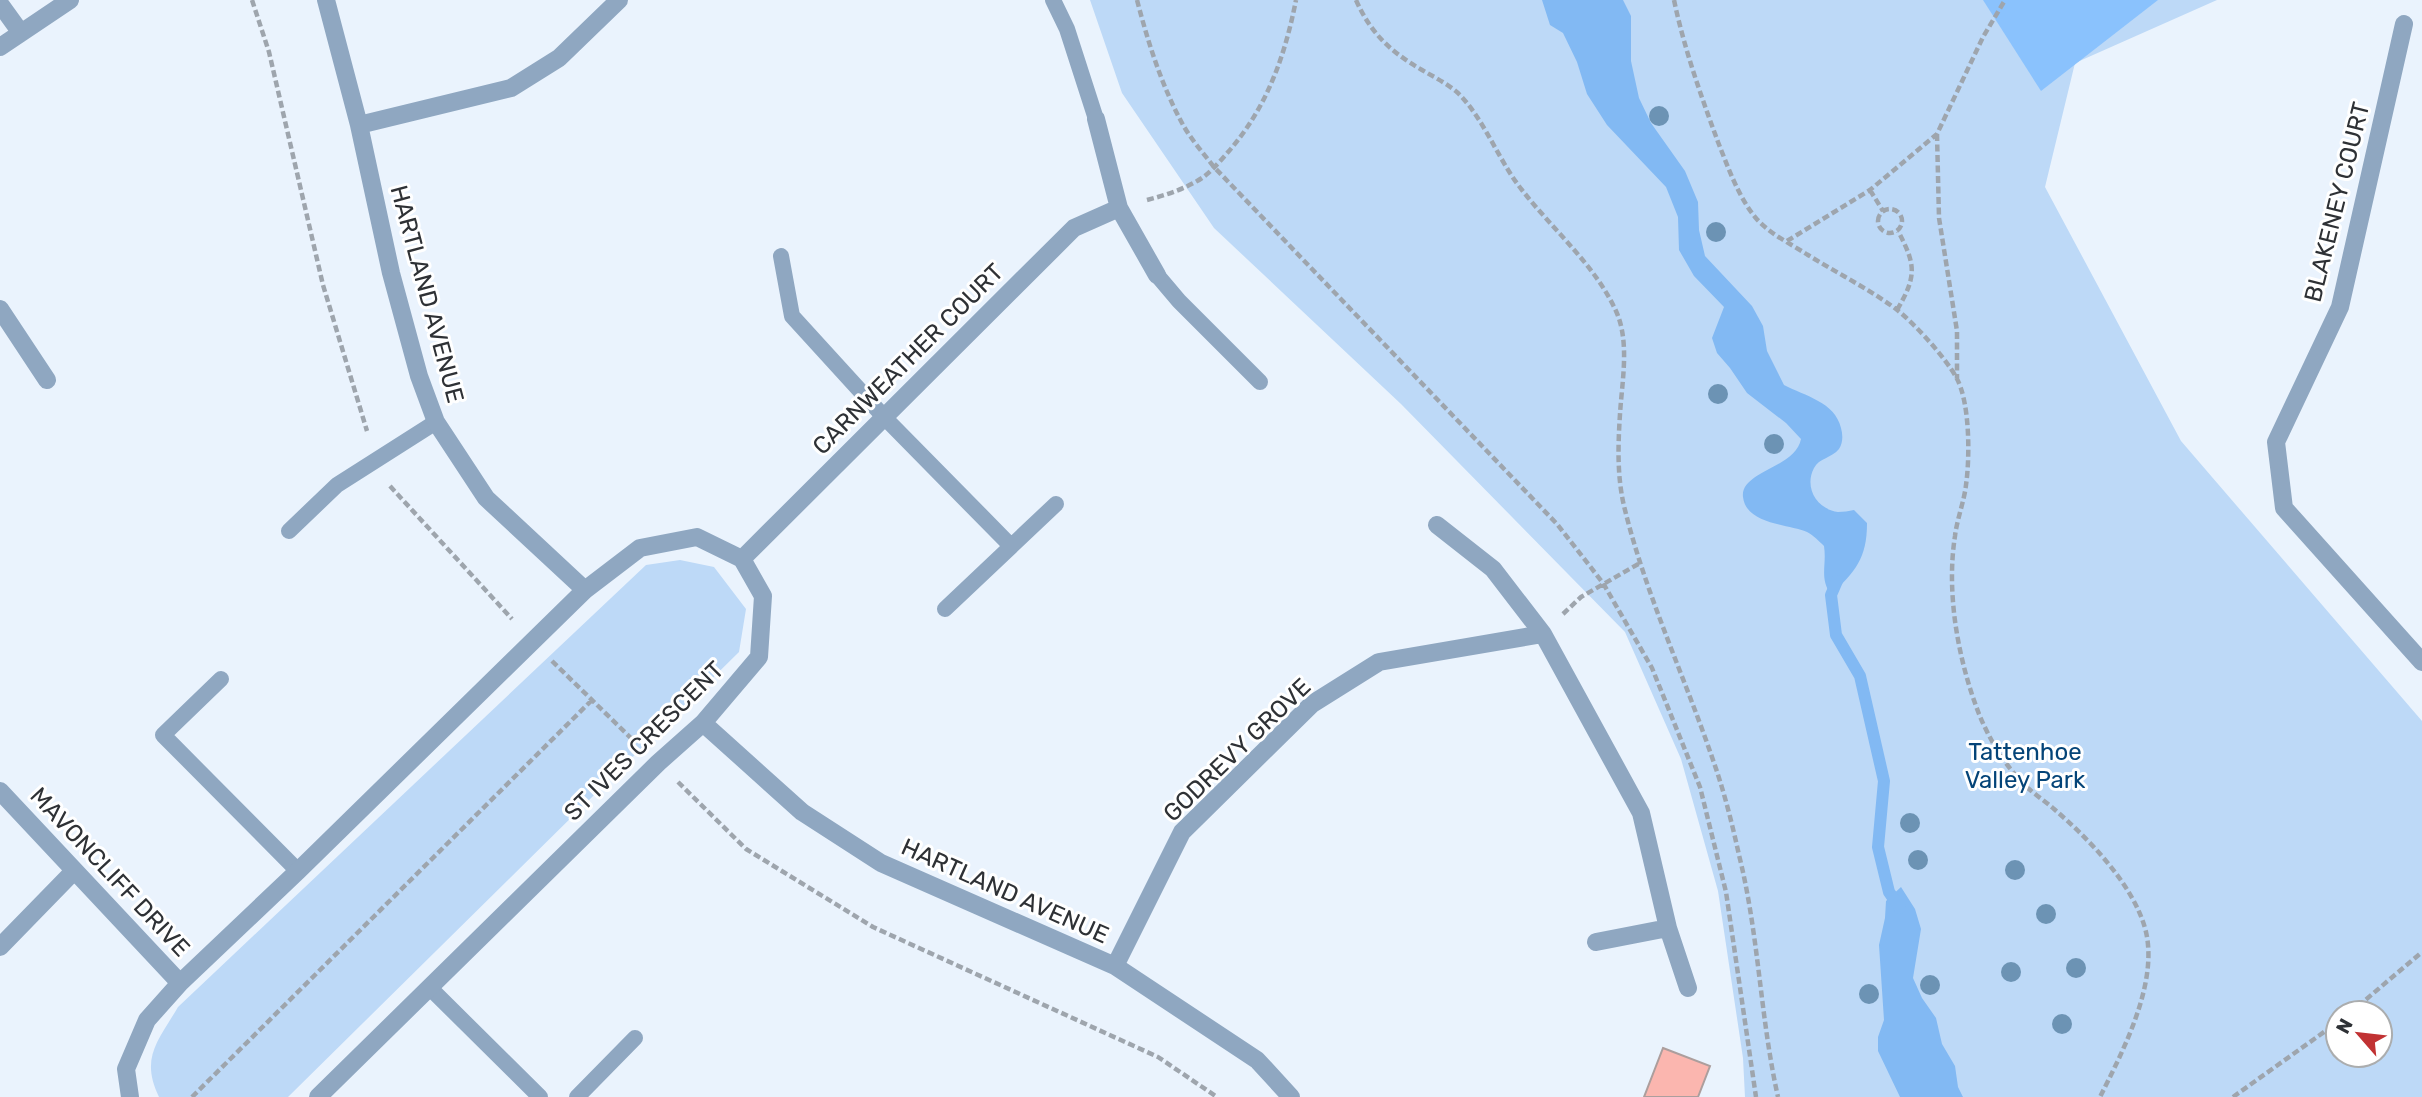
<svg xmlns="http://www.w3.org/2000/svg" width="2422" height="1097" font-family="Rubik,sans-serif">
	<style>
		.green { fill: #bdd9f7; fill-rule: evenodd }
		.forest { fill: #8ac2fd }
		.water { fill: #82b9f3 }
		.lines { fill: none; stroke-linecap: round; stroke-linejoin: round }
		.stream { stroke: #82b9f3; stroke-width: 12 }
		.building { fill: #fbb6af; stroke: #ac9e9d; stroke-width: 2 }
		.path { stroke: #9ea5ad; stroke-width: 4.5; stroke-dasharray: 7 3.5; stroke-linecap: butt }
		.service { stroke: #8fa7c1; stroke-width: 16 }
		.minor { stroke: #8fa7c1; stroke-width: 18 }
		.tree { fill: #6c93b4 }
		.labels { text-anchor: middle; stroke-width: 6; stroke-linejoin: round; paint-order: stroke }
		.street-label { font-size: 24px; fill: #2e3135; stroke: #fff }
		.park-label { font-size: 24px; fill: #044478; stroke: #fff }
	</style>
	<rect width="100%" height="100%" fill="#eaf3fd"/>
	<path class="green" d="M1090,0h1127l-142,63 -30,124 136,254 241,280v376h-677l-2,-39 -25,-167 -37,-132 -56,-127 -224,-228 -187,-176 -92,-135zM2338,1013h42v42h-42z
		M680,560l34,7 32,42 -7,43 -451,445h-129c-19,-39 -1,-56 19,-90l468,-442z"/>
	<path class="forest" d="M1983,0h175l-117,91z"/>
	<path class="water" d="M1542,0h81l8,16v45l8,37 12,25 34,48 13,31 1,28 6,26 47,50 11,20 4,25 17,34c21,11 51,17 57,43 2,7 2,15 -2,21 -7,9 -20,9 -25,19 -10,19 2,41 24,44 5,0 11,-1 16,-2l13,13c0,36 -12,48 -36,72 -12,-18 -4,-29 -7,-49 -5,-5 -11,-11 -17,-14 -20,-8 -61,-8 -64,-35 -3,-26 53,-29 58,-58l-15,-16 -39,-30 -17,-25 -13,-15 -5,-15 12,-31 -30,-31 -15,-26 -1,-33 -12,-30 -59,-62 -20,-31 -10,-32 -14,-29 -13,-8z
		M1901,887l14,22 6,20 -8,49 9,20 14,20 6,26 13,22 3,21 5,10h-63l-22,-46v-14l6,-17 -5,-75 6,-27 1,-17z"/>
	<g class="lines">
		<path class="stream" d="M1837,581l-6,14 5,40 24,41 24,105 -6,66 11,45 11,16"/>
	</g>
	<path class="building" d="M1663,1048l47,18 -12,31h-54z"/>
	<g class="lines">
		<path class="path" d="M252,0l17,52 54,233 44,146
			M1137,0c11,42 24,84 45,123 8,15 21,30 32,44l343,357 46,59 49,85 48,119 26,105 30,205
			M1356,0c15,34 35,52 66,70 12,7 26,14 36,23 27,27 40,67 64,97 31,40 73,75 94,121 14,31 6,70 4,103 -2,31 -3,62 4,92 21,87 60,169 89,254 11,31 19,63 26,95 20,80 21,162 39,242
			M1674,0c10,48 27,96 44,142 10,25 20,54 37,75 13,16 36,27 53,38 29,18 61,34 88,54 18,14 49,48 60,68 14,24 14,80 10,108 -2,17 -9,34 -11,51 -9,57 3,124 24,178 11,27 28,55 50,75 8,7 17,13 25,20 35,30 81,77 92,123 12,52 -23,119 -46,165
			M1937,134l2,84 18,113v47
			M1870,190l13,21
			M1147,200c19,-5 38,-11 55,-22 10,-7 19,-18 27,-27 38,-44 56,-95 67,-151
			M1878 221a12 12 0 1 1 24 0a12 12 0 1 1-24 0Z
			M1787,241l83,-51 67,-56 46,-97 22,-37
			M1897,310c20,-34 19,-45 1,-79
			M390,486l122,133
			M1563,614l18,-17 59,-34
			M552,661l84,82
			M678,782l68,67 127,78 285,130 59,40
			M2350,1013l72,-61
			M192,1097l399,-396
			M2233,1097l105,-75"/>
		<path class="service" d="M1053,0l14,29 29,90
			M781,256l11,60 93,102 126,128
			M1157,275l22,26 81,81
			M289,531l48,-46 99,-63
			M945,609l111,-105
			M221,679l-58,56 135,136
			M430,988l110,109
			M577,1097l58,-59"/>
		<path class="minor" d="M326,0l33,125 32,148 28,103 17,46 50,76 99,92
			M0,4l21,29
			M2404,24l-64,283 -64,135 8,66 138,154
			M0,47l70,-47
			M1096,119l23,89 38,67
			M359,125l152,-37 48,-30 60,-58
			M0,309l47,71
			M1437,525l56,44 50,65
			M742,559l332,-331 45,-20
			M703,723l99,89 79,51 234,103 142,94 34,37
			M0,791l180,192
			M1668,928l20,60
			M0,947l74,-76
			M1115,966l67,-134 130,-128 67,-42 164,-28 98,179 27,115 -72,14
			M130,1097l-4,-28 21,-49 33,-37 118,-112 287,-281 55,-42 57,-11 45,22 21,37 -4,61 -56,66 -45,40 -340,334"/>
	</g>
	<g class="tree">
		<circle cx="1659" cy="116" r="10"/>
		<circle cx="1716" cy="232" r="10"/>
		<circle cx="1718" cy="394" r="10"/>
		<circle cx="1774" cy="444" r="10"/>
		<circle cx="1910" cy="823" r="10"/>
		<circle cx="1918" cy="860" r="10"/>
		<circle cx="2015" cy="870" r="10"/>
		<circle cx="2046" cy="914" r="10"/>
		<circle cx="2076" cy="968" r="10"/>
		<circle cx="2011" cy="972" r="10"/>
		<circle cx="1930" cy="985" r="10"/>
		<circle cx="1869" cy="994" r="10"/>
		<circle cx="2062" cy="1024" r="10"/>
	</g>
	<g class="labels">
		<g class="street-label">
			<text transform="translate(2337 202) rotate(-76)" y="8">BLAKENEY COURT</text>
			<text transform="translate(427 294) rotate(75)" y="8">HARTLAND AVENUE</text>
			<text transform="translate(908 359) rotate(-45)" y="8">CARNWEATHER COURT</text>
			<text transform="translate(644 741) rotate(-45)" y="8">ST IVES CRESCENT</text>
			<text transform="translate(1237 750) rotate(-44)" y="8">GODREVY GROVE</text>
			<text transform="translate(110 872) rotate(47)" y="8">MAVONCLIFF DRIVE</text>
			<text transform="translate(1005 891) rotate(24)" y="8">HARTLAND AVENUE</text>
		</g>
		<g class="park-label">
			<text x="2025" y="760">Tattenhoe<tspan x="2025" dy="28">Valley Park</tspan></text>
		</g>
	</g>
	<g transform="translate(2359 1034) rotate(298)"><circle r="33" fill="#ffffff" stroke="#abadae" stroke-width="2"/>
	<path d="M0-5L12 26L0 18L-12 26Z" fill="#c13233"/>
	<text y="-10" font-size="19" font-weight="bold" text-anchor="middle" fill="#2e3135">N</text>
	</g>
</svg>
